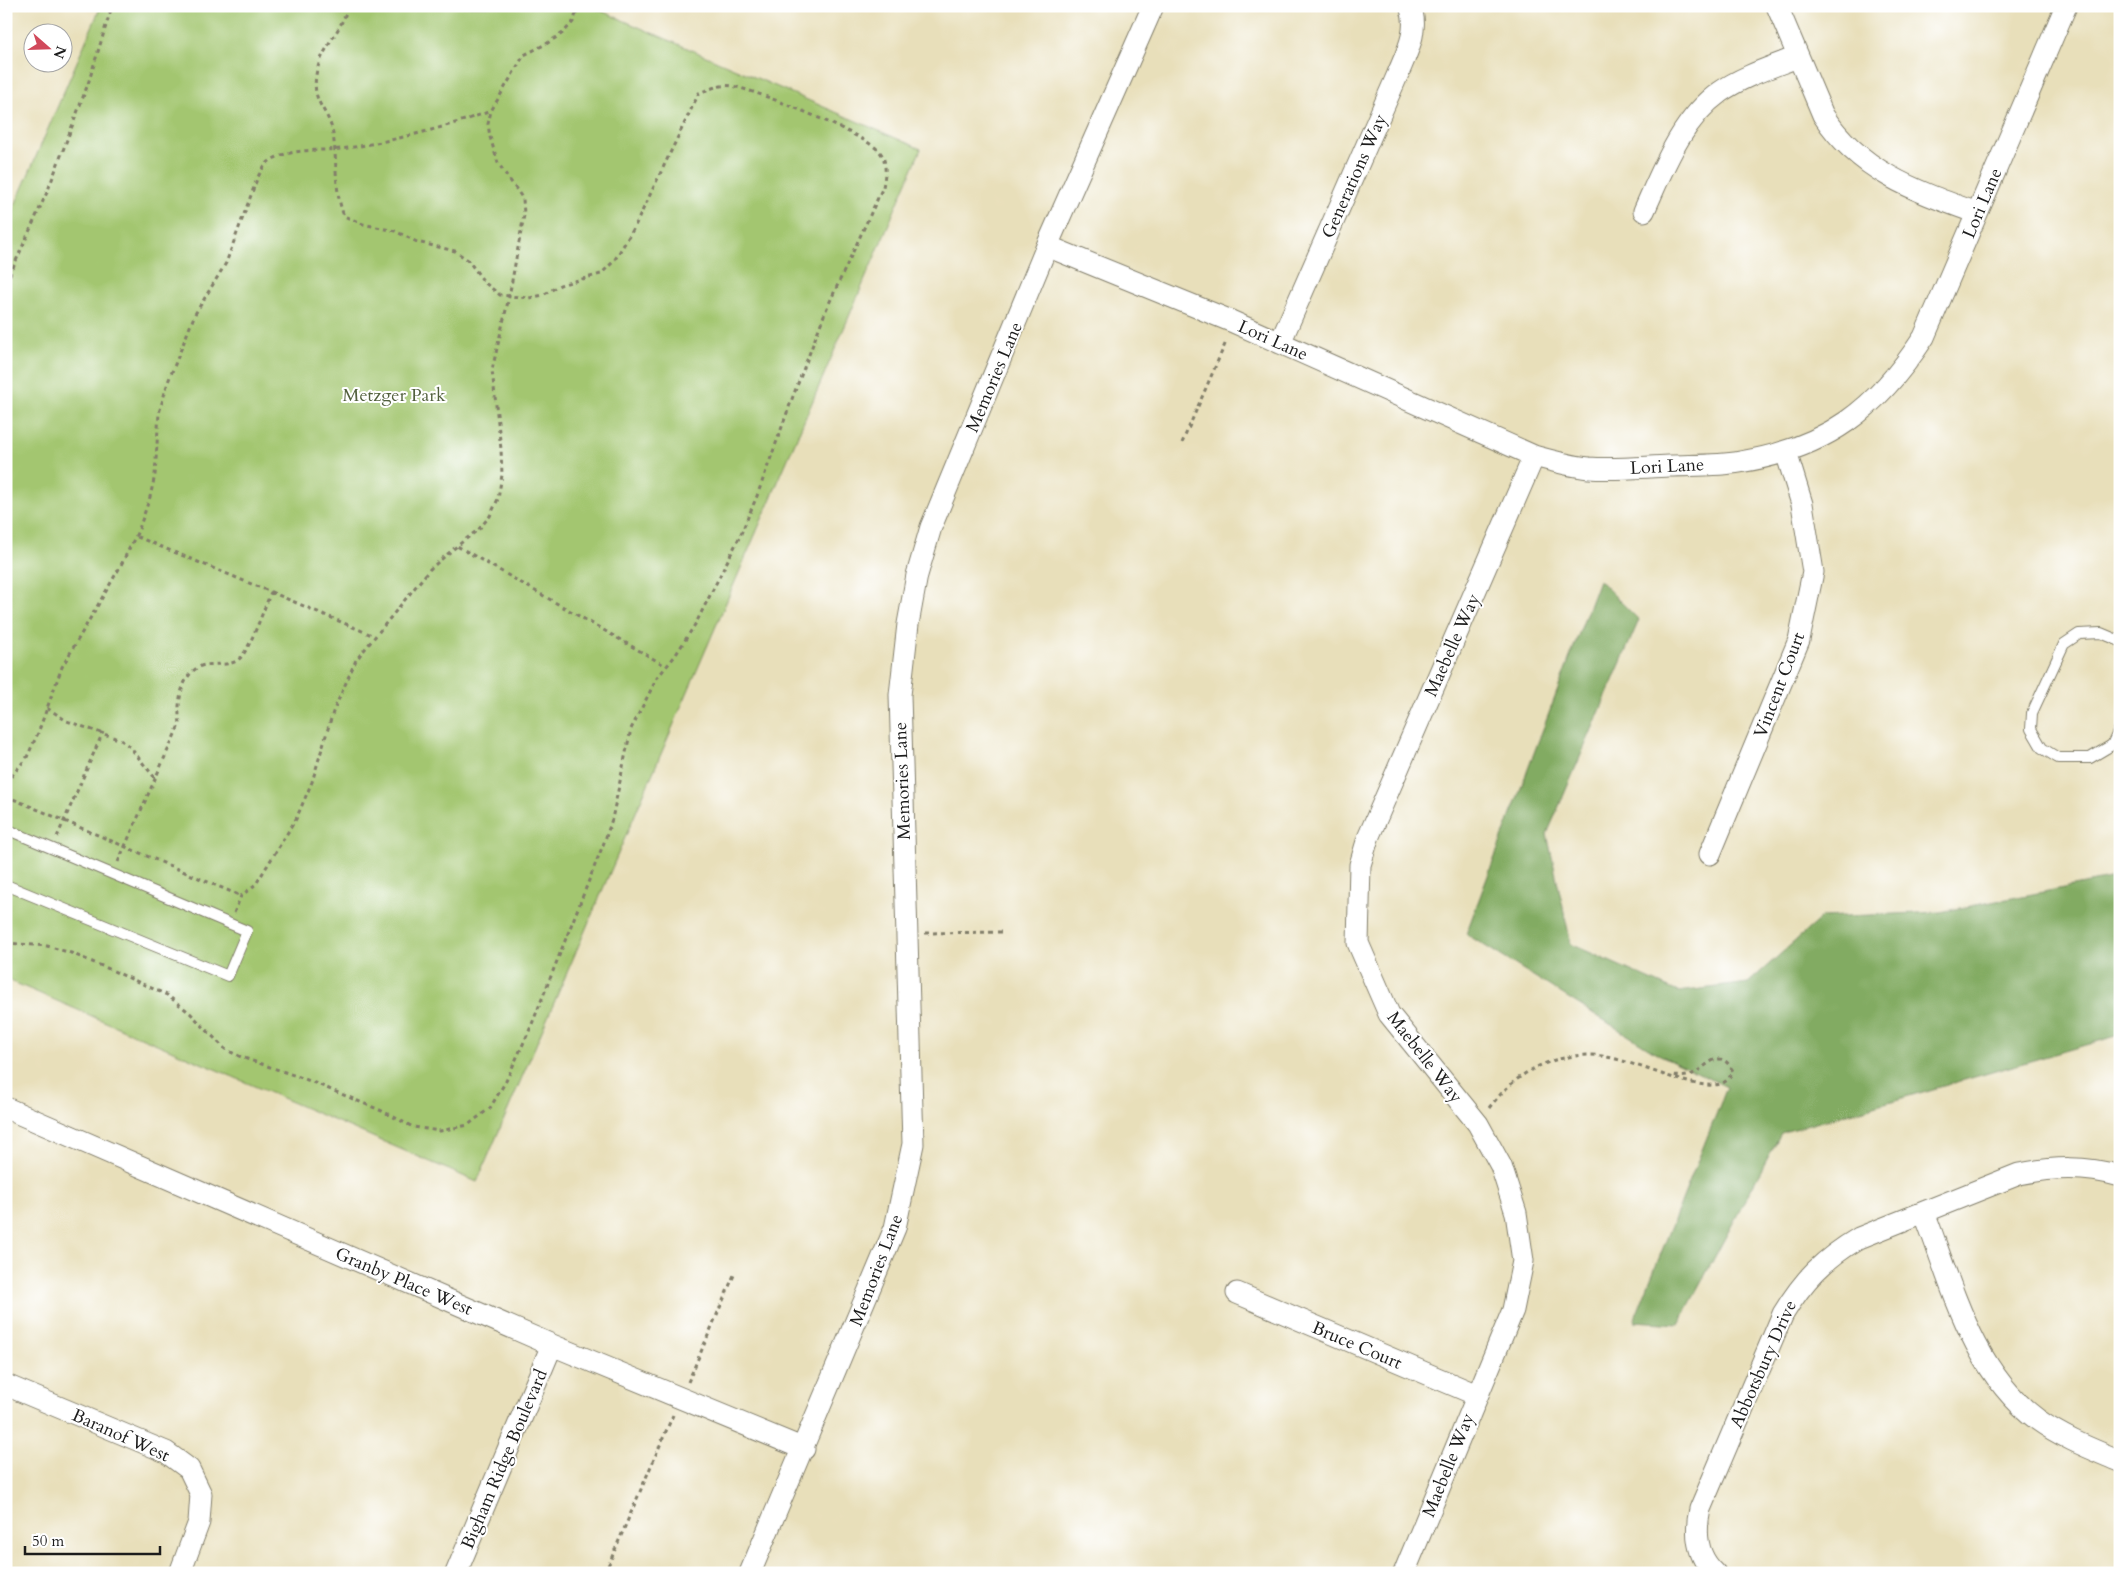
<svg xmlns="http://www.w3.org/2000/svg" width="2126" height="1579" font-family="Cardo,serif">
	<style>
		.green { fill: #a3c66f; stroke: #607146 }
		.forest { fill: #82ab62; stroke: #4f643f }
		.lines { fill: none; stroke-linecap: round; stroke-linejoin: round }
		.service-casing { stroke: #827e6b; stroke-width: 12 }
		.minor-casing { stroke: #827e6b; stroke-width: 23 }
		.path { stroke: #827e6b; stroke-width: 3; stroke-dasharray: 4 4; stroke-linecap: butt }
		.service { stroke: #fff; stroke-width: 10 }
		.minor { stroke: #fff; stroke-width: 21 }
		.labels { text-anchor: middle; stroke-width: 4; stroke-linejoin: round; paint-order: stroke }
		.street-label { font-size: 18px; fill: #1c1c1c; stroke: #fff }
		.park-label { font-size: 18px; fill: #52603d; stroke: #fff }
	</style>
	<rect width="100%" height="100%" fill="#fff"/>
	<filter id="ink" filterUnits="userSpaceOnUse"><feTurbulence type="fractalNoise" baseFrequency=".02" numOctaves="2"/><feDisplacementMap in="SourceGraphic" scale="10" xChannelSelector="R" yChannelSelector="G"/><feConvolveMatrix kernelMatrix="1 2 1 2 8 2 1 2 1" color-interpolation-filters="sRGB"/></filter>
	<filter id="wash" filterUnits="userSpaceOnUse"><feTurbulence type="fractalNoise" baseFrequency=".0096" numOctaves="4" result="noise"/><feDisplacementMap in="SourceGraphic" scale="20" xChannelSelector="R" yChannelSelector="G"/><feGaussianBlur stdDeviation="1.12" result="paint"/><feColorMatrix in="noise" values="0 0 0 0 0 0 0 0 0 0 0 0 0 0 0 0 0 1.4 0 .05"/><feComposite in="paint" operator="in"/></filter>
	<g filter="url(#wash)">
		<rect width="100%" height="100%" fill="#e8dfba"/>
		<path class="green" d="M101,6h489l331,143 -444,1033 -471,-203v-753z"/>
		<path class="forest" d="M1599,580l40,40 -92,214 24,110 107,48 70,-9 74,-66 118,-5 180,-35v158l-339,98 -102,191 -45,-3 93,-234 -69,-33 -192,-120z"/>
	</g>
	<g filter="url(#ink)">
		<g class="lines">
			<g class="service-casing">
				<path id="service" d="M2120,641l-19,-8 -22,1 -15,10 -32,69 -1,16 11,19 16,10h32l22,-13 8,-17
					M6,829l241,102 -19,45 -222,-91"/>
			</g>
			<g class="minor-casing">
				<path id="minor" d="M1777,6l46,109c37,57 93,76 154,98
					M1644,211c19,-42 37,-91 76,-119 23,-16 52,-25 77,-35
					M1047,246l184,75 303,135c18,5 36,10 55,12 26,2 54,-1 80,-2 23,-1 48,0 71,-4 87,-14 137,-53 184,-125l142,-331
					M1280,343l117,-267c9,-22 23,-46 13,-70
					M1710,854l89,-214 14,-68 -11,-68 -16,-52
					M6,1108l546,237 252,104
					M1924,1212c28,73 48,159 114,208 25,18 54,29 82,41
					M1237,1293l240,102
					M6,1385l160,67 23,17 12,25 -2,28 -19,51
					M456,1573l96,-228
					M750,1573l145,-345 18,-84 -13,-449 8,-71 9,-49 14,-48 116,-281 106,-240
					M1404,1573l109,-263 10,-49 -7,-48 -15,-47 -23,-42 -89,-110 -31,-71 2,-78 8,-27 166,-382
					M1715,1573c-19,-17 -20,-42 -15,-64l83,-195c21,-35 41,-55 76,-76l160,-64c35,-7 66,-8 101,2"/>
			</g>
			<path class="path" d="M579,6l-6,16 -10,11 -17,11 -22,11 -33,56 -3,13 2,13 8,26 25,36 1,16 -15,82 -17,73 9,79 1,26 -4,24 -8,17 -11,13 -22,17 209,120
				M6,283l42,-93 40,-106 24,-78
				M1182,443l44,-101
				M271,592l103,44
				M47,708l20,13 54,19 8,6 26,32
				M6,783l21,-26 11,-24 24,-66 58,-100 19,-38 11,-32 5,-22 4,-62 9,-31 27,-68 31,-51 31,-84c4,-8 7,-15 16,-20 23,-12 49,-7 75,-11 49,-8 96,-20 143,-37
				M6,796l235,100
				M57,837l46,-105
				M118,862l62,-139c-4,-19 2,-54 25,-58 12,-2 25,2 34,-6 10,-7 26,-53 32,-67l-136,-56
				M234,913l7,-17 15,-12 40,-65 16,-37 21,-70 23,-52 74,-91 27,-23
				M925,933l79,-1
				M6,943l41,3 24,7 38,16 58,26 23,18 35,36 16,8 64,22 77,32 31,16 27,4 28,-6 22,-17 16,-27 24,-52 75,-189 7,-21 19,-90 26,-51 18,-22 21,-33 44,-87 17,-40 35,-97 34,-89 57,-123c2,-11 5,-27 -4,-36 -15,-17 -123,-61 -147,-65 -11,-2 -23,3 -33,7l-65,135 -20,33 -13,13 -41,11 -17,10 -14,3 -29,-3 -16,-13 -16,-22 -13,-9 -38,-9 -22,-11 -32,-7 -19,-8c-11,-28 -6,-58 -12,-87 -6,-22 -20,-26 -16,-54 4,-25 26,-44 32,-69
				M1489,1108c26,-34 57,-52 101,-53 38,0 98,37 130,29 7,-2 10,-7 13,-13 -15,-28 -28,1 -46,5 -5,1 -11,0 -16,0
				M688,1382l46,-107
				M605,1573l68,-158"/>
			<use href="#service" class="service"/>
			<use href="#minor" class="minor"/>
		</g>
	</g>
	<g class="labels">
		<g class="street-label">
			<text transform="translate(1354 176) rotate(-66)" y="6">Generations Way</text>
			<text transform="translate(1982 203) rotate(-67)" y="6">Lori Lane</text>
			<text transform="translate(1273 340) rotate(24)" y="6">Lori Lane</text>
			<text transform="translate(994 377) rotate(-67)" y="6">Memories Lane</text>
			<text transform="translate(1667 466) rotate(-3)" y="6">Lori Lane</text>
			<text transform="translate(1452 645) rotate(-66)" y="6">Maebelle Way</text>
			<text transform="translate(1779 685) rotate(-69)" y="6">Vincent Court</text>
			<text transform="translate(902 781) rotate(-92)" y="6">Memories Lane</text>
			<text transform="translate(1425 1057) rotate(52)" y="6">Maebelle Way</text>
			<text transform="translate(876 1270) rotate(-69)" y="6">Memories Lane</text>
			<text transform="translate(404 1281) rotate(23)" y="6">Granby Place West</text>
			<text transform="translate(1357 1345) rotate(23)" y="6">Bruce Court</text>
			<text transform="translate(1763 1364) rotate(-66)" y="6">Abbotsbury Drive</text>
			<text transform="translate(121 1435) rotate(24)" y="6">Baranof West</text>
			<text transform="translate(504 1459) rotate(-67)" y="6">Bigham Ridge Boulevard</text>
			<text transform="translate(1448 1465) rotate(-68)" y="6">Maebelle Way</text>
		</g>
		<g class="park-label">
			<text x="394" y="401">Metzger Park</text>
		</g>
	</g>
	<rect width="2126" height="1579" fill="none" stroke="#fff" stroke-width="25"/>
	<g transform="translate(48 48) rotate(110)"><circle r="24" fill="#ffffff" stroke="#a4a4a4"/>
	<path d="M0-4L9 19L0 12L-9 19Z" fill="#d1495b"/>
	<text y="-8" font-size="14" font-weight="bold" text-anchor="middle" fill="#1c1c1c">N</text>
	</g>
	<path d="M25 1546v8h135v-8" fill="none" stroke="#1c1c1c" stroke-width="2.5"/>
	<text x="32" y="1546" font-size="15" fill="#1c1c1c" stroke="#ffffff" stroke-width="4" paint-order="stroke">50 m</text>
</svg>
